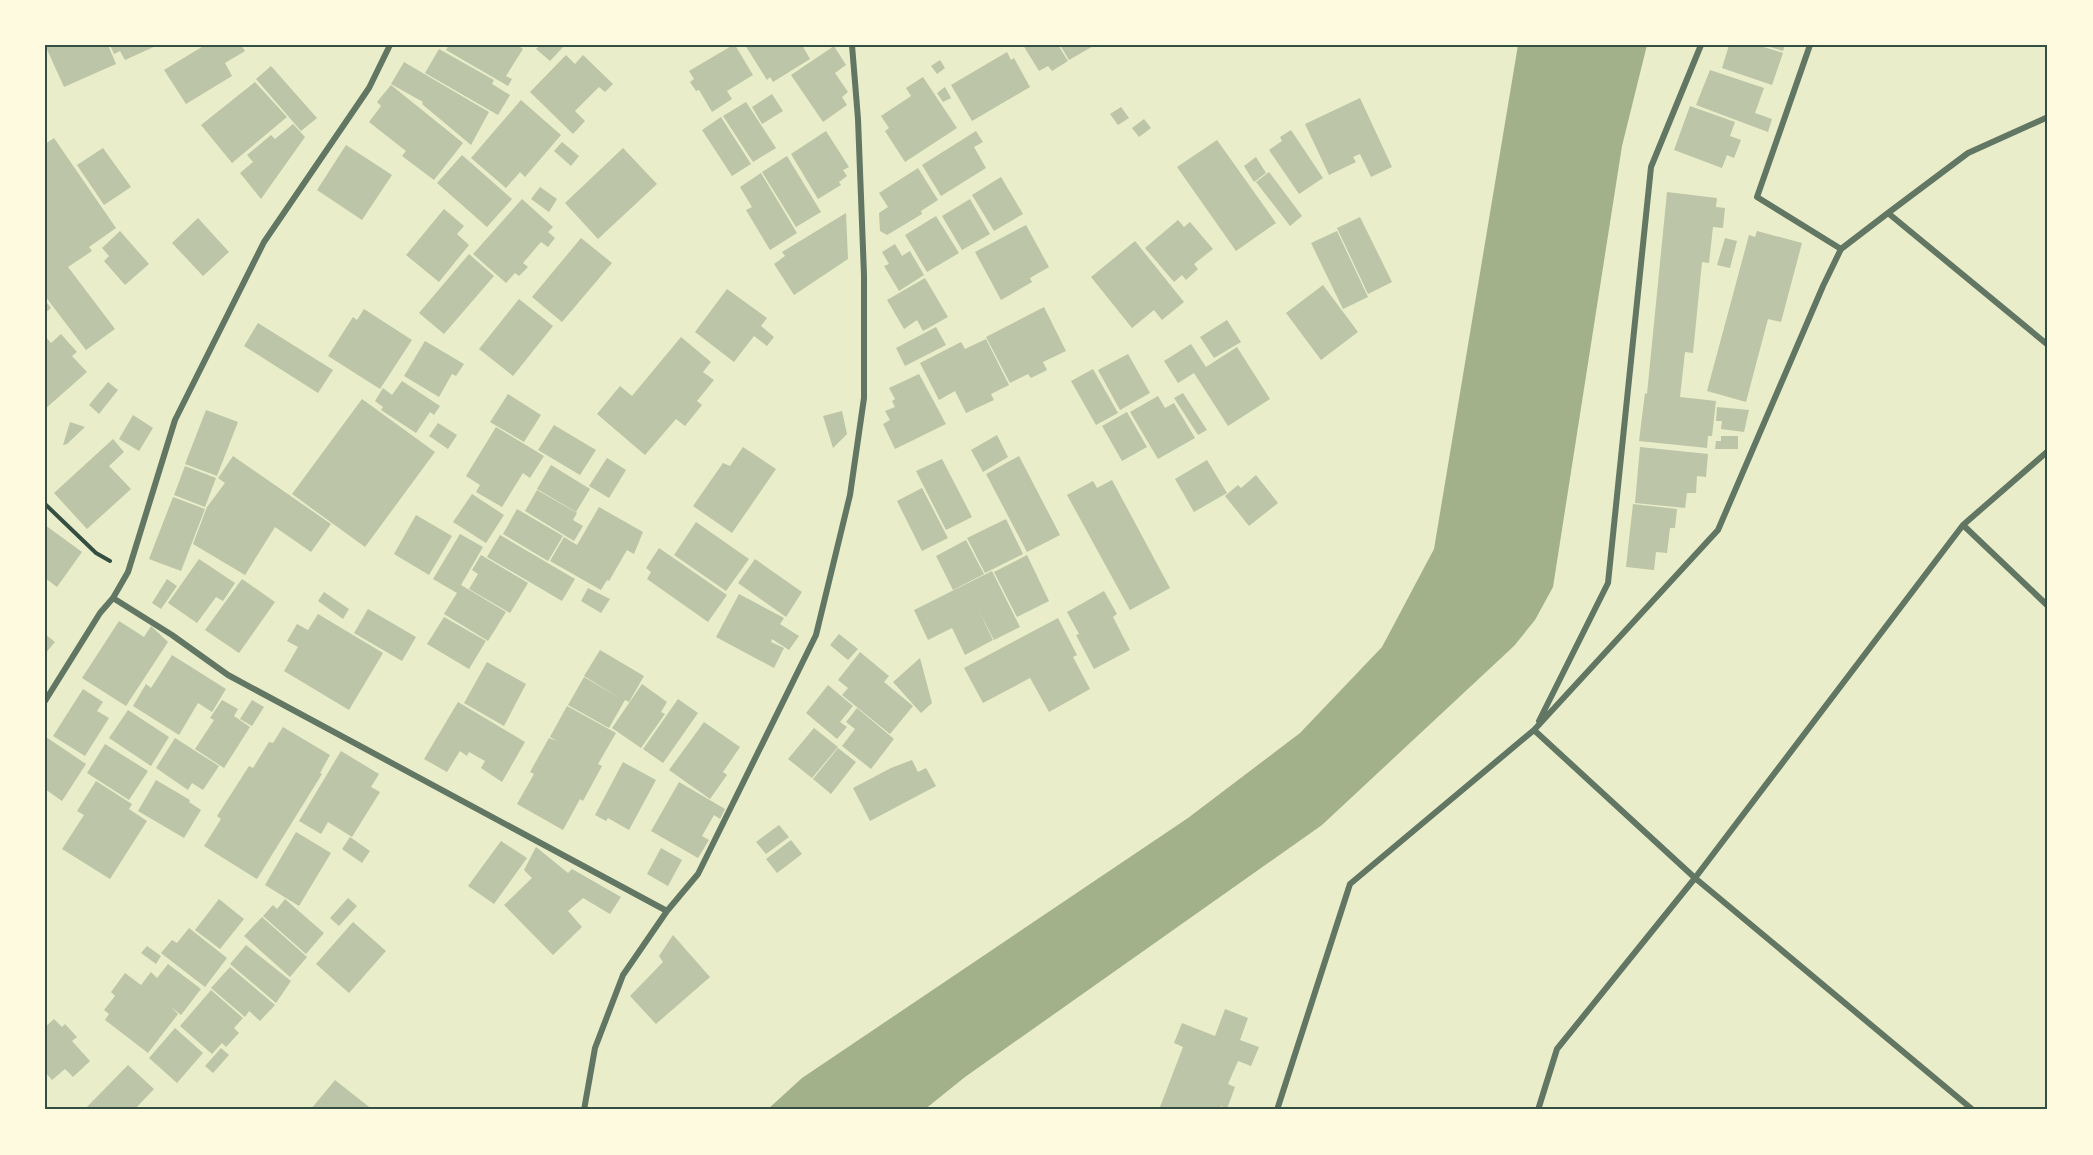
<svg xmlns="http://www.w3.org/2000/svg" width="2093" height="1155" font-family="'Space Grotesk',sans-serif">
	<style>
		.water { fill: #a3b18a }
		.building { fill: #bcc5a7 }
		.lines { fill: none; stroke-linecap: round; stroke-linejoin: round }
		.path { stroke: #344e41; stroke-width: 4 }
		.minor { stroke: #617663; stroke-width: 6 }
		.neatline { fill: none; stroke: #344e41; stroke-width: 2 }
	</style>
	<rect width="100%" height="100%" fill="#e9edc9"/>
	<path class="water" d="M1518,45h129l-25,101 -69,441 -18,33 -21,26 -192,179 -357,252 -41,33h-157l35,-32 386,-260 112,-85 82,-86 52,-98z"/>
	<path class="building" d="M45,45h63l8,19 -52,23z
		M110,45h48l-33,15 -5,-9 -6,3z
		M205,45h36l4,6 -20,12 7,13 -46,28 -22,-34z
		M449,45h68l6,4 -17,27 6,3 -4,7 -62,-36z
		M540,45h25l-15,16 -14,-12z
		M733,45h2l18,30 -26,16 5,8 -20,13 -13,-22 -3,1 -6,-9 4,-3 -5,-8z
		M745,45h57l8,14 -37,23 -3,-5 -3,3z
		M1023,45h35l10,16 -16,10 -4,-5 -9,5z
		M1060,45h35l-26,15z
		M1729,45h28l26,8 -11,32 -50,-17z
		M1764,45h21l-2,6z
		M834,46l12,19 -11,8 13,19 -6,5 5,8 -24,17 -32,-47z
		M439,49l55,31 -2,4 18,11 -12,20 -73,-42z
		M1007,52l4,8 3,-2 16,29 -58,34 -21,-36z
		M566,55l9,9 8,-9 30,29 -8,8 -6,-5 -24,24 10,10 -12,13 -43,-42z
		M940,60l5,8 -8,6 -6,-8z
		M404,62l85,50 -18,33 -49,-41 1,-2 -32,-18z
		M271,66l46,52 -16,13 -45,-52z
		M1710,70l54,18 -9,25 17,6 -4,13 -72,-27z
		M923,77l34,51 -52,34 -20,-31 4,-3 -8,-12 30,-20 -5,-8z
		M255,82l32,35 -55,46 -31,-38z
		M391,85l72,58 -29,37 -32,-24 4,-5 -37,-29 12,-16 -4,-4z
		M945,87l6,11 -8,4 -6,-9z
		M772,94l11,17 -21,13 -10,-17z
		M1360,98l32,69 -21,10 -11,-23 -7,3 3,5 -27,13 -24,-51z
		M521,100l40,35 -36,42 -5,-5 -14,16 -35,-30z
		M746,102l30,46 -23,14 -30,-46z
		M1690,106l45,16 -5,14 11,4 -7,18 -7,-3 -5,13 -48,-18z
		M1121,107l8,11 -11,7 -8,-11z
		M721,117l30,47 -19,12 -30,-46z
		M1144,119l7,9 -12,9 -7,-9z
		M293,124l12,13 -44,62 -21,-26 13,-11 -6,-7 24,-20 4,4z
		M1291,130l32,48 -24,16 -30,-44 13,-9 -2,-4z
		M826,131l23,36 -6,3 4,6 -8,6 2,3 -23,14 -27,-45z
		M976,131l7,11 -9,5 12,21 -45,28 -19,-31z
		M54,138l62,90 -27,19 3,4 -24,16 47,62 -29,21 -41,-54v-152z
		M1217,140l59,83 -40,28 -59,-84z
		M562,142l17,14 -8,10 -17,-15z
		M346,145l46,30 -30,45 -45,-30z
		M103,148l28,39 -27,18 -27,-40z
		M623,148l34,36 -59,55 -33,-36z
		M462,155l50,44 -25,28 -50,-44z
		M787,156l34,56 -25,15 -34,-55z
		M1256,157l10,16 -12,9 -10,-16z
		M918,168l20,32 -17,11 1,3 -35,21 -7,-4 -1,-18 9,-6 -9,-14z
		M1269,172l33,44 -12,10 -34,-44z
		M761,173l36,60 -27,17 -24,-40 6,-3 -12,-20z
		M1001,177l22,37 -29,17 -22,-36z
		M540,187l17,12 -8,13 -18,-13z
		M1667,192l50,6 -1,9 9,1 -2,20 -10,-1 -4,36 -7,-1 -9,91 -8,-1 -5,45 36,4 -4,35h-4l-1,12 -68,-7 6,-48 2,1z
		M522,199l31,28 -5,5 7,6 -7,9 -7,-5 -18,21 5,4 -9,9 -4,-3 -9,10 -33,-29z
		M970,199l20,35 -28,16 -20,-34z
		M444,209l20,17 -7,8 12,11 -30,37 -33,-27z
		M846,213l2,46 -54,36 -20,-31 11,-8 -3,-4z
		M936,216l23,37 -32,19 -22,-37z
		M1360,217l32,65 -24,12 -31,-66z
		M198,218l31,34 -26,24 -31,-33z
		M1178,220l6,7 6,-5 23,27 -19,15 4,5 -12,11 -4,-5 -8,7 -29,-34z
		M1026,225l23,42 -19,11 2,4 -31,18 -26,-48z
		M120,231l29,33 -24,21 -21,-24 5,-5 -7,-8z
		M1337,231l31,66 -25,12 -32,-66z
		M1757,231l45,12 -21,79 -13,-3 -22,83 -39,-11 42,-156 6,2z
		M581,238l31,25 -50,59 -30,-25z
		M1725,238l12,3 -7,27 -13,-3z
		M1135,241l49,61 -22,18 -8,-10 -22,18 -41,-51z
		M895,244l7,12 8,-5 14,24 -25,16 -15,-25 5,-2 -7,-12z
		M469,254l25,22 -50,58 -25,-21z
		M925,278l23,39 -25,14 -6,-11 -13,9 -17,-29z
		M1323,285l35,47 -37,28 -35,-47z
		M727,289l40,29 -6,8 13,11 -7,9 -13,-10 -20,26 -39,-30z
		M519,299l34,27 -40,50 -34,-27z
		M45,300l6,8 -6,5z
		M1044,307l22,44 -23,11 4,8 -16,8 -3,-4 -18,9 -24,-46z
		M364,309l48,31 -32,49 -52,-33 25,-39 4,3z
		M1227,320l14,22 -27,16 -14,-21z
		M258,323l75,47 -15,23 -74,-47z
		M936,327l10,18 -41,21 -9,-18z
		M61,334l16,18 -5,4 15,16 -42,37v-73l6,7z
		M681,337l30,25 -8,10 11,8 -17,21 5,4 -17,21 -9,-7 -31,36 -48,-41 23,-28 12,10z
		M986,339l23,46 -18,9 3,6 -28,13 -11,-22 -16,9 -19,-37 41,-21 4,7z
		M425,341l39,23 -8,12 -4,-2 -13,23 -35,-21z
		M1191,344l15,23 31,-20 33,52 -42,27 -34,-53 -16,10 -14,-22z
		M1128,354l22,39 -30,17 -22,-40z
		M1093,369l25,44 -22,12 -25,-44z
		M919,374l27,50 -51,25 -12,-25 7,-4 -5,-9 10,-4 -3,-6 3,-2 -6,-11z
		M402,381l38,25 -6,9 -4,-3 -14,21 -35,-23 2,-3 -8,-6 8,-13 9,7z
		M108,382l10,8 -19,24 -10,-9z
		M1183,393l24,37 -9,5 -24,-37z
		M508,394l33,21 -17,27 -34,-20z
		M1158,396l7,12 9,-5 21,35 -37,21 -28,-47z
		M362,399l73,53 -70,95 -73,-53z
		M1717,407l32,3 -5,22 -23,-3 1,-8h-6z
		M206,410l32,12 -21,54 -32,-12z
		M842,411l5,23 -14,14 -10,-32z
		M1127,412l20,35 -25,14 -20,-35z
		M133,415l20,13 -14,23 -20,-12z
		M70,422l15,5 -18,17 -4,1z
		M438,423l19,12 -9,14 -19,-13z
		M554,425l42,25 -16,25 -42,-25z
		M496,427l48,29 -14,22 -7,-5 -21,34 -26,-15 4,-7 -14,-9z
		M997,435l11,22 -25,15 -12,-22z
		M1721,436h17v13h-23l1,-8h5z
		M113,439l11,13 -15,14 22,23 -44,40 -33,-36z
		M743,447l33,22 -44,64 -39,-27 30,-43 7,3z
		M1640,447l68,7 -2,23 -9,-1 -1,17h-9l-2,15 -50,-5z
		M233,456l98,68 -20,28 -36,-25 -30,48 -52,-31 14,-37 18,-24 -7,-5z
		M1019,456l41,79 -33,17 -41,-78z
		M607,458l19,12 -17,28 -20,-12z
		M942,459l30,58 -26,13 -30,-59z
		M1207,460l20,33 -33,19 -19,-33z
		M551,465l39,24 -14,23 -39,-23z
		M185,466l31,12 -11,29 -31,-12z
		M1256,475l22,28 -29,23 -24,-30 13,-11 3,3z
		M1112,480l58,108 -40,22 -63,-115 26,-14 4,7z
		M922,488l26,50 -26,13 -25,-50z
		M537,490l40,23 -4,7 10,6 -9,15 -49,-30z
		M472,494l32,21 -18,28 -33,-21z
		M173,497l32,12 -24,62 -32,-12z
		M1633,504l44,5 -2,19h-5l-3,25 -11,-1 -2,18 -28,-3z
		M599,507l44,25 -9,22 -7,-4 -18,31 -2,-1 -6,10 -51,-29 14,-24 13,8z
		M517,509l46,27 -15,25 -45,-27z
		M416,515l36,21 -23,39 -35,-21z
		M1006,519l17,35 -38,19 -18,-35z
		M696,522l53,37 -23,32 -52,-36z
		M45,525l37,27 -25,35 -12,-9z
		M460,534l23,13 -22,38 45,27 -18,29 -44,-27 13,-21 -24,-14z
		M500,535l75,44 -13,22 -75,-44z
		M966,540l18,34 -31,16 -17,-34z
		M659,548l68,47 -19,27 -61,-43 4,-7 -5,-4z
		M481,555l47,28 -18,30 -41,-24 9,-15 -6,-4z
		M1027,555l22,46 -32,16 -23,-45z
		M199,559l36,24 -12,18 -7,-4 -19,26 -29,-20z
		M755,559l47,33 -16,25 -48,-34z
		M992,571l28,56 -26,13 -15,-29 14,29 -28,15 -13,-27 -24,12 -14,-30z
		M167,579l10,7 -16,23 -9,-6z
		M242,579l33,23 -36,51 -34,-23z
		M588,588l22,11 -9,14 -20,-12z
		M1104,591l13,23 -4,3 17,33 -36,19 -18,-34 3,-1 -12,-22z
		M324,592l25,17 -6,10 -25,-18z
		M739,594l45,24 -4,6 19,12 -10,14 -17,-11 -1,3 13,6 -10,20 -58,-31z
		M368,609l48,28 -14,24 -48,-28z
		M318,614l65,39 -34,57 -65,-39 14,-24 -11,-6 10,-17 11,6z
		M444,617l42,24 -17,28 -42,-25z
		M1058,618l19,37 -4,2 17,32 -41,23 -19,-34 -47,25 -19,-35z
		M119,621l25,16 7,-11 17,16 -42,64 -44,-28z
		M45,634l10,8 -10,12z
		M839,634l19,15 -10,11 -18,-15z
		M600,650l44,26 -15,26 -4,-2 -16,28 -41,-23 16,-28 37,22 -37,-23z
		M860,652l29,24 -5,6 29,24 -23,28 -48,-39 6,-7 -10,-8z
		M172,655l54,34 -14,23 -14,-9 -19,32 -46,-29 13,-22 5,4z
		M920,658l12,45 -11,10 -28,-31z
		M487,662l39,22 -22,42 -40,-23z
		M642,684l25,18 -6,10 4,2 -24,34 -29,-20z
		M828,685l25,21 -13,16 7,5 -10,12 -31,-26z
		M83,689l20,13 -6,9 12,7 -24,38 -32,-20z
		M678,699l20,14 -35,50 -20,-14z
		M222,700l16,9 -4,7 16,11 -26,41 -29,-19 19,-29 -4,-2z
		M252,700l12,7 -12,19 -12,-7z
		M458,702l67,40 -23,40 -21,-14 4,-7 -16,-9 -2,4 -7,-5 -13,21 -23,-13z
		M567,706l49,27 -18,31 4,2 -19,35 -3,-2 -17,31 -46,-26 17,-30 -4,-2 19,-34 8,3 -7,-4z
		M857,708l37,31 -23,30 -29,-23 13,-17 -9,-7z
		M128,710l41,27 -18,29 -42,-28z
		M704,722l36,25 -17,25 4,3 -17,24 -41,-29z
		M283,727l47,28 -10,18 2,1 -65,105 -53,-33 17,-27 -4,-3 32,-50 4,2 16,-26 4,1z
		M814,728l24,19 -26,31 -24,-19z
		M46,737l40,27 -24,37 -17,-12z
		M175,738l44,28 -16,24 -11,-7 -4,7 -32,-22z
		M105,744l43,27 -19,29 -42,-27z
		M838,748l18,14 -25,32 -18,-15z
		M341,751l38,23 -8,13 9,5 -28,45 -24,-15 -7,12 -22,-13z
		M912,760l6,12 8,-4 10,18 -66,35 -17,-33 38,-20z
		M623,762l33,18 -27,50 -21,-12 -2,3 -11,-6z
		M156,780l34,20 -1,2 12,8 -17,28 -46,-27z
		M96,781l36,23 -3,5 18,12 -37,58 -48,-30 22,-34 -7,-4z
		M679,782l46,27 -5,10 -6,-4 -12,21 7,4 -11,18 -47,-27z
		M779,825l10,12 -23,17 -10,-12z
		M296,832l35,21 -32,53 -34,-21z
		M350,837l20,14 -8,12 -20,-14z
		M791,840l11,14 -25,19 -11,-14z
		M501,841l26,17 -33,46 -26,-18z
		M536,847l32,26 4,-4 49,28 -11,17 -27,-16 -15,13 14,16 -29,28 -49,-50 28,-27 -8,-8z
		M661,848l21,12 -14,26 -21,-12z
		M348,898l9,8 -18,20 -9,-8z
		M219,899l25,20 -24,30 -25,-19z
		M285,899l39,34 -18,21 -43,-38 10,-11 4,4z
		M262,917l45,40 -17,20 -46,-41z
		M353,922l33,29 -37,42 -33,-29z
		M189,928l38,30 -22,29 -44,-34 11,-13 5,3z
		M673,935l37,42 -54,47 -26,-28 33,-34 -4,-6z
		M246,945l45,36 -15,22 -46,-39z
		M147,946l14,10 -5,8 -15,-11z
		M168,964l33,25 -20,26 -10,-8 7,7 -30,39 -43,-33 4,-6 -5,-4 11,-14 -4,-4 14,-19 16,12 10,-13 6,6z
		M230,967l45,38 -15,16 -11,-10 -4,6 -34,-29z
		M211,990l32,28 -9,10 5,5 -13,14 -4,-4 -10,11 -32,-28z
		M1225,1009l23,9 -8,22 19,7 -8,19 -13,-5 -10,23 7,3 -8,22 -6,-3 -2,4h-52l-7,-3 23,-60 -9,-4 8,-20 33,13z
		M54,1019l8,8 3,-3 12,13 -5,4 18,20 -17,16 -8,-8 -13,11 -7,-8v-45z
		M175,1028l28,25 -26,30 -28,-25z
		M221,1048l8,7 -16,18 -8,-7z
		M128,1065l26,24 -20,21h-50z
		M335,1080l38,30h-61l-1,-1z"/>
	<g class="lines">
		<path class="path" d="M45,504l51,49 14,8"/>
		<path class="minor" d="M1810,45l-53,152 84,52
			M1888,213l160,132
			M1963,525l85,81
			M113,598l59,37 56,40 439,236
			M45,701l55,-88 13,-15 15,-26 47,-152 89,-178 105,-154 21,-43
			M1539,721l69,-138 43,-416 50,-122
			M1534,730l161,148 278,232
			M584,1110l11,-62 28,-73 44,-64 31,-37 118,-239 34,-140 14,-97v-123l-6,-156 -6,-74
			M1277,1110l73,-226 184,-154 184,-200 105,-244 18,-37 47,-36 80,-60 80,-36
			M1538,1110l19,-61 138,-171 268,-353 85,-74"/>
	</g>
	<rect width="2093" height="1155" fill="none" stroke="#fefae0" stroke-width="93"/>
	<rect x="46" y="46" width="2000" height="1062" class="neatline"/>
</svg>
